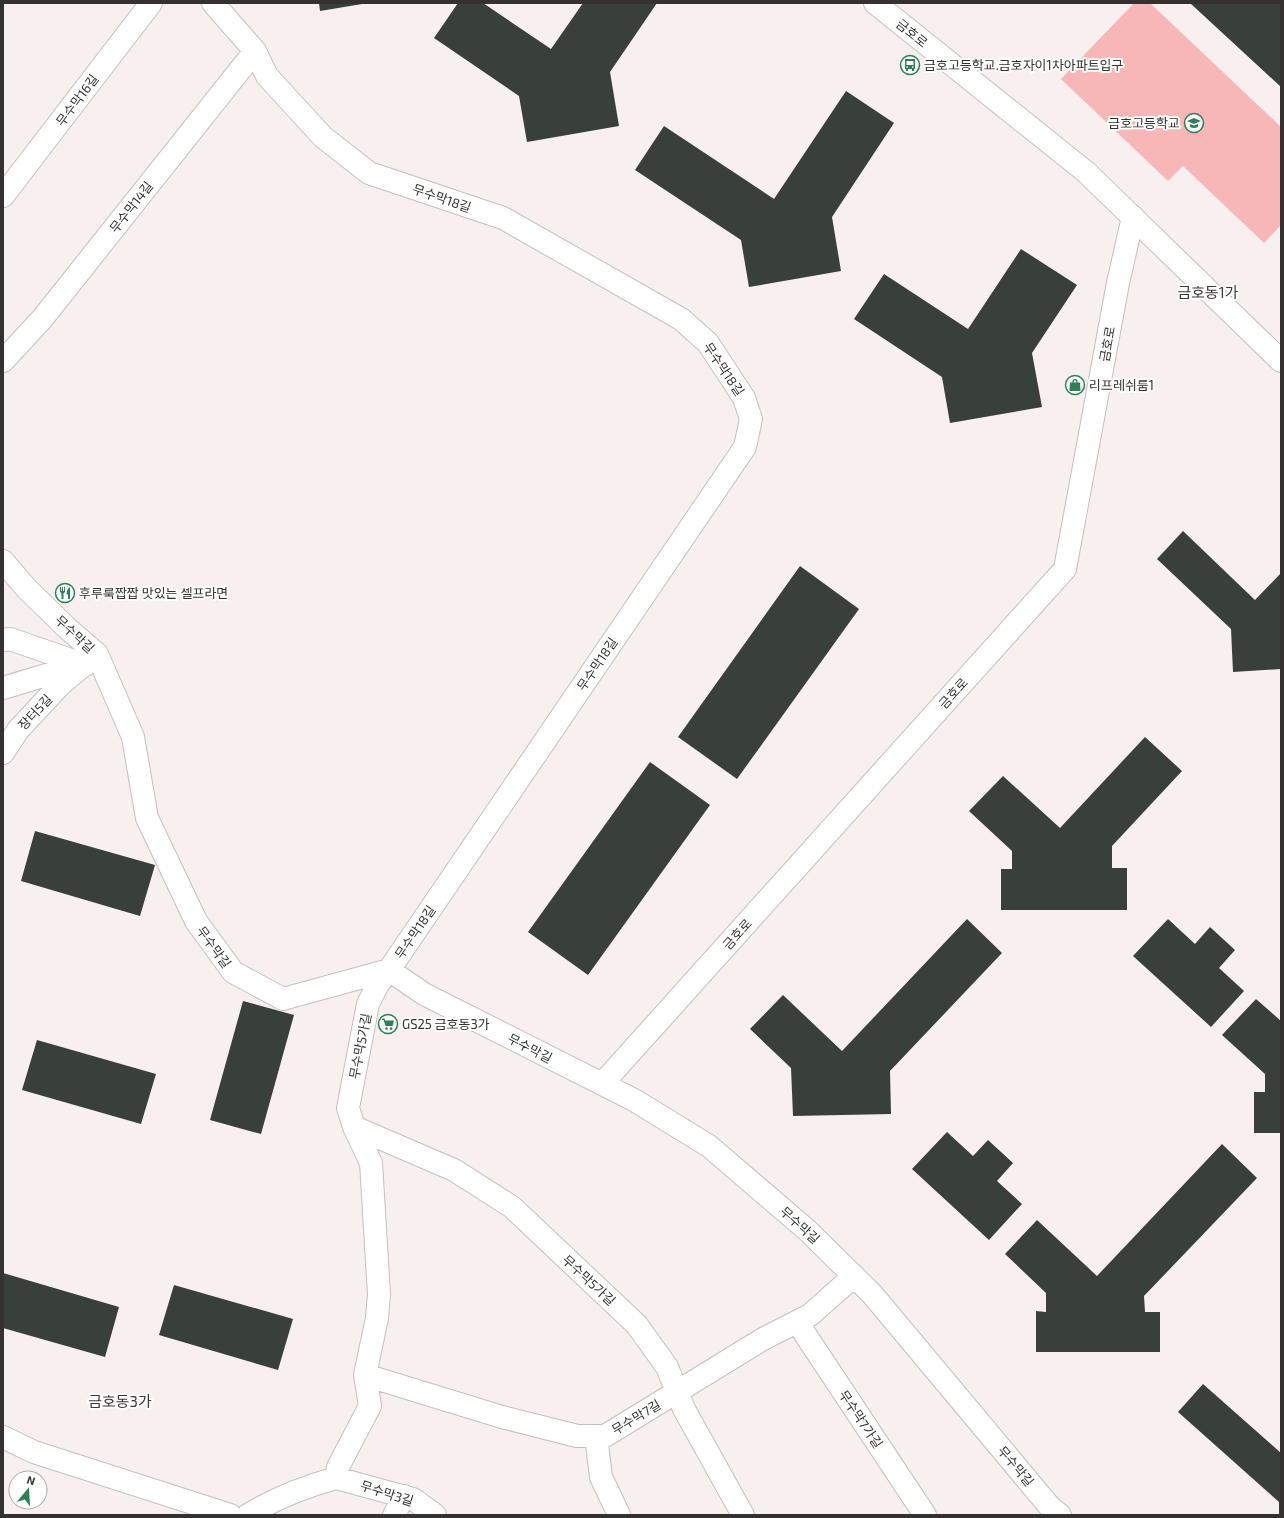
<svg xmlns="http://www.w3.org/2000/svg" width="1284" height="1518" font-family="'Exo 2','Noto Sans KR',sans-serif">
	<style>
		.green { fill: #f7b7b7 }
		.building { fill: #393f3b }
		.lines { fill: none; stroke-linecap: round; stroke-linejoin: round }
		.minor-casing { stroke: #c7bfbe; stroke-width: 24 }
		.tertiary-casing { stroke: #c7bfbe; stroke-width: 24 }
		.minor { stroke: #fff; stroke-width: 22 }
		.tertiary { stroke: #fff; stroke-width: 22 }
		.labels { text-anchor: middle; stroke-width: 4; stroke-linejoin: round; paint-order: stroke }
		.street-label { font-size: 13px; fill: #343130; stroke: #fff }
		.poi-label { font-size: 13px; fill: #343130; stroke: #fff; text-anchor: start }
		.quarter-label { font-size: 15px; fill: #3e3737; stroke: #fff }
	</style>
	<rect width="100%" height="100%" fill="#f8efef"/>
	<path class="green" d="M1134,3h16l131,124v98l-17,18 -81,-77 -15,15 -107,-102z"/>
	<path class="building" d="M319,3h43v1l-42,7z
		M458,3h25l68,46 32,-46h74l-47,69 9,54 -92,16 -8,-46 -85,-58z
		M1190,3h91v84z
		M846,91l48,32 -62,94 9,54 -92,16 -8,-47 -106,-70 29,-44 110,73z
		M1021,249l56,36 -45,68 10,54 -92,16 -8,-46 -88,-58 30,-45 84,55z
		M1183,531l72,69 26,-27v96l-48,3 -2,-43 -74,-70z
		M800,566l59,43 -122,170 -59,-42z
		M1145,737l37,34 -70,75v22h15v42h-126v-41h11v-18l-43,-40 34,-35 57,52z
		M650,762l60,43 -122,170 -60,-43z
		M35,831l120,34 -15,51 -119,-35z
		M967,919l35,34 -112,118 1,43 -98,2 -2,-48 -41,-39 33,-34 59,56z
		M1168,919l27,25 15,-17 25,23 -16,18 25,23 -33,36 -78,-71z
		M1256,999l25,22v112h-27v-41h11v-18l-43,-39z
		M243,1001l51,14 -33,119 -51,-14z
		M37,1040l119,34 -15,50 -119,-34z
		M947,1132l26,24 15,-16 25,23 -16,18 25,23 -33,36 -77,-71z
		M1222,1144l35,34 -113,118 1,16h15v40h-124v-41l10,1v-19l-41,-39 32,-34 60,56z
		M3,1273l116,34 -14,50 -102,-29z
		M174,1285l119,34 -15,51 -119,-35z
		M1203,1384l78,69v62h-2v-13l-101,-90z"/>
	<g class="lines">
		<g class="minor-casing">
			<path id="minor" d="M213,3l42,48 12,25 56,61 46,36 134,45 178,101 27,24 36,55 7,21 -6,28 -356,523 -11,14 -10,20 -20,104 6,19 17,36 8,131 -2,24 -12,57 5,31 -32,61 -2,11
				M3,196l148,-193
				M3,361l39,-42 213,-268
				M3,561l24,28 40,39 30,26 36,83 14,81 49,103 37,51 50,27 106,-29 35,24 210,106 75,46 98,84 65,64 178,213 10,8
				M3,640l7,-1 75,26
				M3,688l50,-15 19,2
				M3,753l15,-23 43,-46 36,-30
				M602,1084l463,-515 53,-286 15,-66
				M354,1127l100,43 58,37 125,118 30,42 17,42 59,106
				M797,1322l128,193
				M365,1375l137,42 75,19h28l158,-97 47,-24 44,-39
				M596,1436l5,41 18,38
				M3,1437l31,15 196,63
				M336,1478l77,21 22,16
				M248,1515c29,-18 56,-28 88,-37
				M394,1515l10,-19"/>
		</g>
		<g class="tertiary-casing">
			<path id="tertiary" d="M875,3l211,169 195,189"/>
		</g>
		<use href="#minor" class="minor"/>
		<use href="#tertiary" class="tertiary"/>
	</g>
	<defs>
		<g id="bus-ring" transform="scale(1)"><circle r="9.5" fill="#fff" stroke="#2c8053" stroke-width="1.5"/><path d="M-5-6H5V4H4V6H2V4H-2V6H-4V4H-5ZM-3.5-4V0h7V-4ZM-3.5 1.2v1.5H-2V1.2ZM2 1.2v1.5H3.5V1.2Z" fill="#2c8053"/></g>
		<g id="school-ring" transform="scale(1)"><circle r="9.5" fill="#fff" stroke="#2c8053" stroke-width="1.5"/><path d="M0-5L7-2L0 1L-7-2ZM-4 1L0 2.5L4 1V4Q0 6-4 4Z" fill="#2c8053"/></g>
		<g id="shop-ring" transform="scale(1)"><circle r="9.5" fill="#fff" stroke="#2c8053" stroke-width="1.5"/><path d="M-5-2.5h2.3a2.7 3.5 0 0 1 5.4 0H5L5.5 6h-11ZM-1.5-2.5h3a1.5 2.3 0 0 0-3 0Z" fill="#2c8053"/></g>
		<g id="restaurant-ring" transform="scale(1)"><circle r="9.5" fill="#fff" stroke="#2c8053" stroke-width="1.5"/><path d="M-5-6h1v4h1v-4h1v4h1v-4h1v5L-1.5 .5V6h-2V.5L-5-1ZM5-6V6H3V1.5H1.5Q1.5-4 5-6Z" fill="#2c8053"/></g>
		<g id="supermarket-ring" transform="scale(1)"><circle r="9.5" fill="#fff" stroke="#2c8053" stroke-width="1.5"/><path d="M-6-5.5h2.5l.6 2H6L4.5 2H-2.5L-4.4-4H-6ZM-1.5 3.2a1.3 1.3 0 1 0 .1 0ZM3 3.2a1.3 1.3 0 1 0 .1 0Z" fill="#2c8053"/></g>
	</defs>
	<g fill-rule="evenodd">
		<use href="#bus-ring" x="910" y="65"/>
		<use href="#school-ring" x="1194" y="123"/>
		<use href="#shop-ring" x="1075" y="385"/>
		<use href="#restaurant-ring" x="65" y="593"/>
		<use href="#supermarket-ring" x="388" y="1024"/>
	</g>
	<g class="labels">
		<g class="street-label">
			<text transform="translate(912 33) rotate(39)" y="5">금호로</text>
			<text transform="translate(77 100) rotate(-53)" y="5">무수막16길</text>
			<text transform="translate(442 198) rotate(19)" y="5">무수막18길</text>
			<text transform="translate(131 207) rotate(-52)" y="5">무수막14길</text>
			<text transform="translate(1107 344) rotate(-80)" y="5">금호로</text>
			<text transform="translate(724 369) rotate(56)" y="5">무수막18길</text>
			<text transform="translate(75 634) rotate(43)" y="5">무수막길</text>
			<text transform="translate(597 664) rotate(-56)" y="5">무수막18길</text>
			<text transform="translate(953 693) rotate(-48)" y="5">금호로</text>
			<text transform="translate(35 712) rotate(-47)" y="5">장터5길</text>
			<text transform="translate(415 932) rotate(-56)" y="5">무수막18길</text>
			<text transform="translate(737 934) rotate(-48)" y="5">금호로</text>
			<text transform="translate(214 947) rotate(54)" y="5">무수막길</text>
			<text transform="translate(360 1046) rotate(-79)" y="5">무수막5가길</text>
			<text transform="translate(530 1048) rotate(27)" y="5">무수막길</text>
			<text transform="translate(800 1225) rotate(42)" y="5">무수막길</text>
			<text transform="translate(589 1280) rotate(43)" y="5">무수막5가길</text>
			<text transform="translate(636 1417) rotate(-31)" y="5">무수막7길</text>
			<text transform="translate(861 1419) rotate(56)" y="5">무수막7가길</text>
			<text transform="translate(1016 1466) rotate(50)" y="5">무수막길</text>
			<text transform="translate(387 1493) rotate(18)" y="5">무수막3길</text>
		</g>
		<g class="poi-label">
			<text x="924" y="70">금호고등학교.금호자이1차아파트입구</text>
			<text x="1180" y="128" text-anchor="end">금호고등학교</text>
			<text x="1089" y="390">리프레쉬룸1</text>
			<text x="79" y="598">후루룩짭짭 맛있는 셀프라면</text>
			<text x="402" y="1029">GS25 금호동3가</text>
		</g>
		<g class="quarter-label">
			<text x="1208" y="298">금호동1가</text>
			<text x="120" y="1407">금호동3가</text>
		</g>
	</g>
	<rect width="1284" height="1518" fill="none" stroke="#343130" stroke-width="8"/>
	<g transform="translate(28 1490) rotate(18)"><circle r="19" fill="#ffffff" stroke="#aeadac"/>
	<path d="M0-3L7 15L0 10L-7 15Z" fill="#2c8053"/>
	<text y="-6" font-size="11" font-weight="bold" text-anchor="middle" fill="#343130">N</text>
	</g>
</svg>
